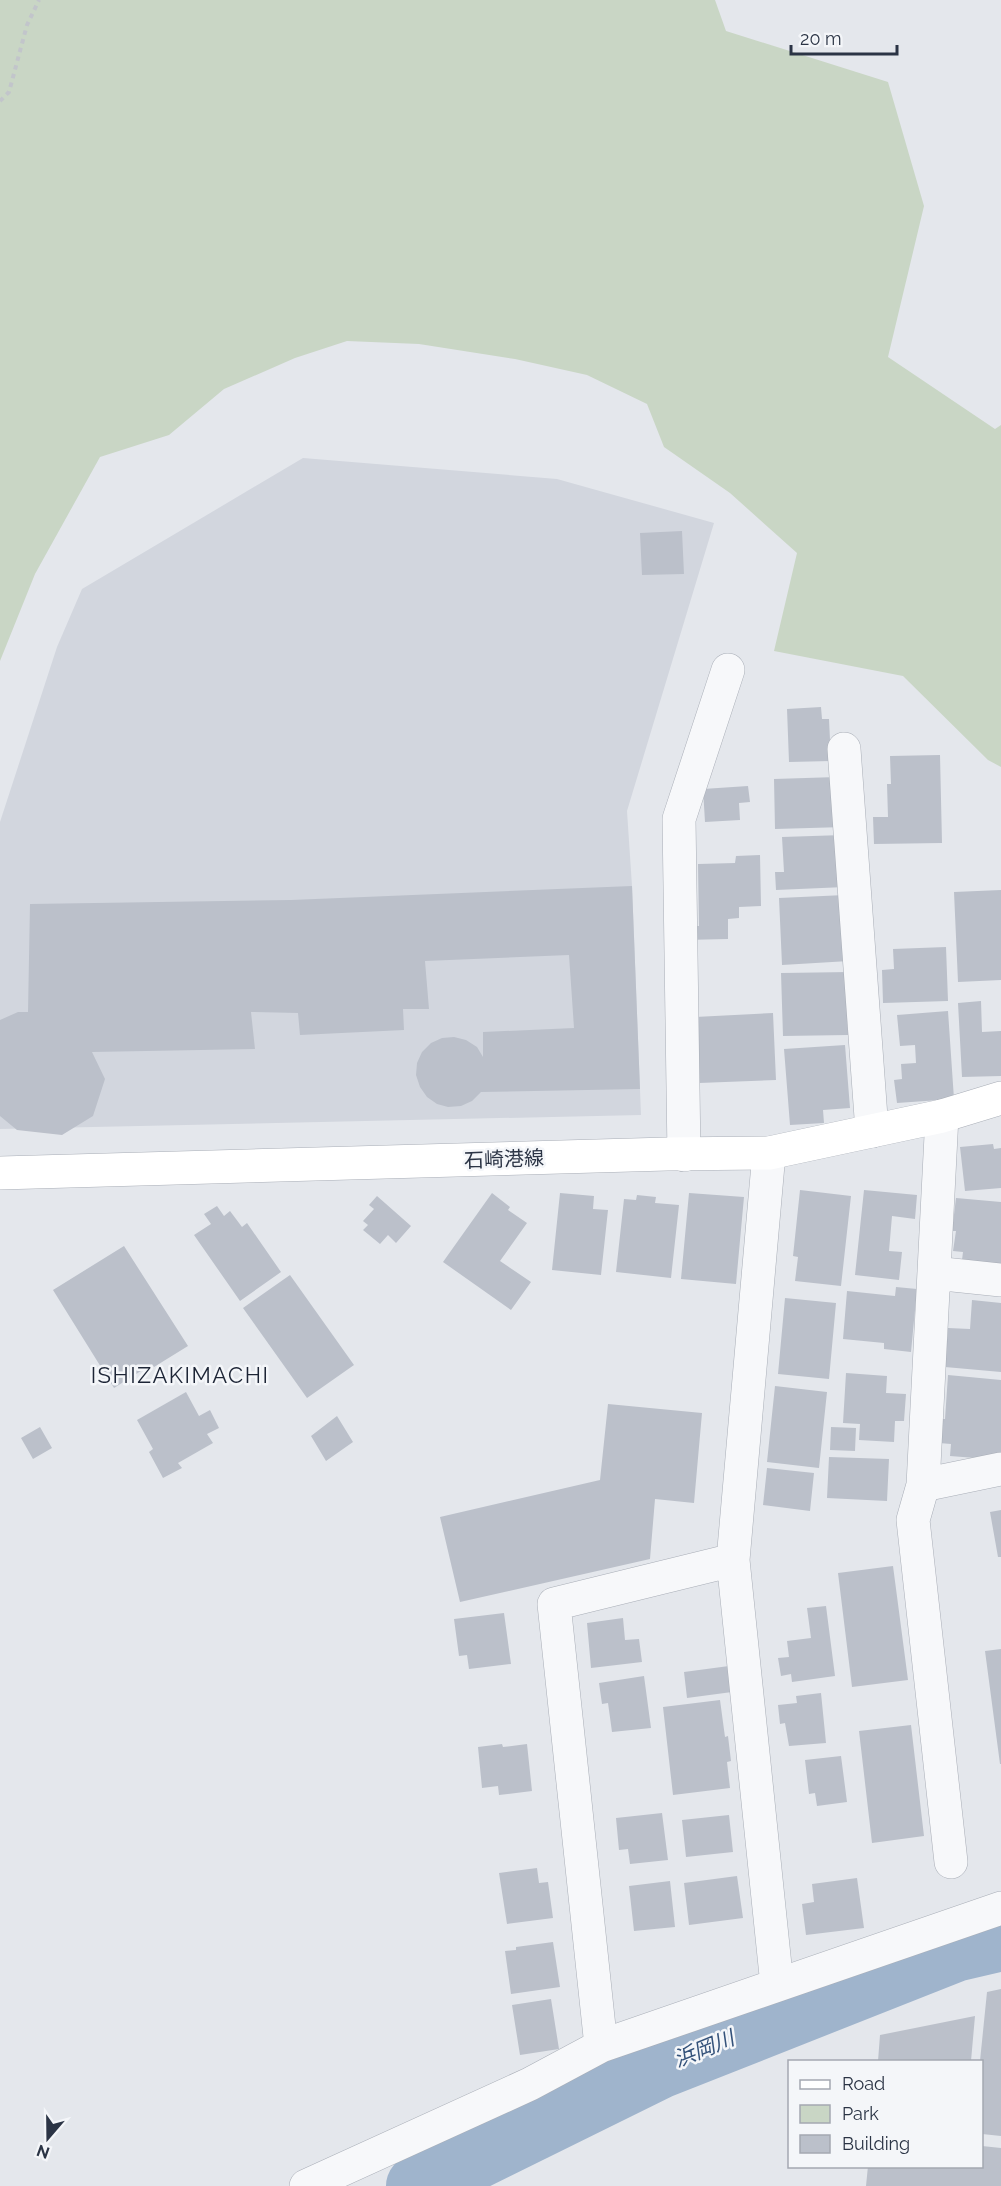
<svg xmlns="http://www.w3.org/2000/svg" width="1001" height="2186" font-family="Raleway,'Noto Sans JP',sans-serif">
	<style>
		.built { fill: #d2d6de }
		.green { fill: #c9d6c5 }
		.lines { fill: none; stroke-linecap: round; stroke-linejoin: round }
		.river { stroke: #9fb4cc; stroke-width: 64 }
		.building { fill: #bbc0ca }
		.street-casing { stroke: #a9aeb7; stroke-width: 34 }
		.secondary-casing { stroke: #a9aeb7; stroke-width: 34 }
		.path { stroke: #c2c5cb; stroke-width: 4; stroke-dasharray: 4.5 4.5; stroke-linecap: butt }
		.street { stroke: #f7f8fa; stroke-width: 33 }
		.secondary { stroke: #fff; stroke-width: 33 }
		.labels { text-anchor: middle; stroke-width: 5; stroke-linejoin: round; paint-order: stroke }
		.street-label { font-size: 20px; fill: #2b3445; stroke: #f4f6f9 }
		.water-label { font-size: 21px; font-style: italic; fill: #34527a; stroke: #f4f6f9 }
		.quarter-label { font-size: 22px; letter-spacing: 1.5px; fill: #1d2536; stroke: #f4f6f9 }
	</style>
	<rect width="100%" height="100%" fill="#e4e7ec"/>
	<path class="built" d="M303,458l254,21 157,44 -87,288 5,75 9,229 -641,14v-307l57,-175 25,-58z"/>
	<path class="green" d="M0,0h715l11,31 162,51 36,124 -36,151 107,72 6,-4v342l-13,-7 -85,-84 -129,-25 23,-98 -67,-60 -66,-46 -17,-43 -60,-29 -72,-16 -96,-15 -72,-3 -52,17 -71,31 -55,46 -69,22 -65,117 -35,87z"/>
	<g class="lines">
		<path class="river" d="M418,2186l241,-119 296,-117 46,-11"/>
	</g>
	<path class="building" d="M682,531l2,43 -42,1 -2,-42z
		M821,707l1,12h7l2,42 -42,1 -2,-53z
		M940,755l2,88 -68,1 -1,-27h15l-1,-33h4l-1,-28z
		M837,777l7,50 -69,2 -1,-50z
		M748,786l2,16 -11,1 1,17 -35,2 -2,-33z
		M843,835l2,52 -69,3 -1,-18h9l-2,-35z
		M760,855l1,51 -22,1v11l-11,1v20l-44,1v-14h15l-1,-62 37,-1 1,-7z
		M632,886l8,203 -159,3 -9,9 -11,5 -13,1 -11,-3 -10,-7 -7,-10 -4,-12 1,-12 5,-11 9,-9 11,-5 12,-1 12,3 11,7 6,10v-25l91,-4 -5,-73 -144,6 4,48h-26l1,21 -104,5 -2,-22 -47,-1 4,37 -163,3 13,27 -12,37 -31,19 -45,-5 -17,-14v-96l18,-8h10l2,-108 261,-4z
		M1001,890v90l-43,2 -4,-90z
		M845,895l4,66 -67,4 -3,-67z
		M946,947l2,54 -65,2 -1,-33 12,-1 -1,-20z
		M850,972l-3,22 1,41 -65,1 -2,-63z
		M981,1001l1,31 19,-1v45l-39,1 -4,-74z
		M948,1011l6,88 -57,4 -3,-23 8,-1 -1,-15 15,-1 -1,-18 -15,1 -3,-31z
		M773,1013l3,67 -77,3 -4,-66z
		M845,1045l5,63 -27,2 1,13 -34,2 -6,-76z
		M993,1144l1,5 7,-1v40l-36,3 -5,-44z
		M800,1190l51,6 -10,90 -46,-5 3,-24 -5,-1z
		M864,1190l53,5 -2,24 -23,-3 -3,35 13,1 -3,28 -44,-5z
		M492,1193l18,14 -2,3 19,13 -27,38 31,21 -20,28 -68,-48z
		M560,1193l34,3 -1,13 15,1 -7,65 -49,-5z
		M689,1193l55,4 -8,87 -55,-5z
		M637,1195l19,2 -1,6 24,2 -8,73 -55,-6 8,-73 12,1z
		M377,1196l34,30 -15,17 -8,-8 -8,9 -17,-14 5,-5 -5,-4 11,-12 -5,-4z
		M956,1198l45,4v71l-40,-5 2,-16 -10,-1 3,-20h-4z
		M217,1206l7,10 6,-5 12,16 5,-4 34,49 -41,29 -46,-66 17,-11 -7,-10z
		M124,1246l64,100 -34,21 -2,-3 -38,24 -61,-98z
		M290,1275l64,90 -47,33 -64,-90z
		M896,1287l21,2 -6,63 -27,-3v-6l-41,-4 4,-48 48,5z
		M785,1298l51,5 -7,76 -51,-5z
		M972,1300l29,3v69l-56,-5 3,-39 22,1z
		M846,1373l41,3 -1,17 20,1 -2,27h-9l-1,21 -35,-2 1,-16 -17,-1z
		M948,1375l53,5v80l-51,-4 1,-12 -12,-1 2,-24h4z
		M775,1386l52,6 -8,76 -52,-6z
		M186,1392l13,24 11,-6 9,18 -12,6 6,9 -35,20 4,5 -19,10 -14,-26 4,-3 -16,-29z
		M608,1404l94,9 -8,90 -39,-4 -5,60 -190,43 -20,-85 160,-37z
		M337,1416l16,26 -27,19 -15,-25z
		M40,1427l12,21 -19,11 -12,-21z
		M831,1427l25,1 -1,23 -25,-1z
		M829,1457l60,2 -2,42 -60,-3z
		M767,1468l47,5 -4,38 -47,-6z
		M1001,1510v47h-3l-8,-45z
		M893,1566l15,114 -56,7 -14,-114z
		M826,1606l9,70 -43,6 -1,-8 -10,2 -3,-18 11,-1 -2,-16 24,-3 -4,-30z
		M504,1613l7,51 -42,5 -2,-14 -8,1 -5,-37z
		M623,1618l2,22 14,-1 3,23 -51,6 -4,-45z
		M1001,1649v115h-1l-15,-113z
		M729,1666l3,26 -45,6 -3,-26z
		M644,1676l7,52 -39,4 -4,-29 -6,1 -3,-21z
		M821,1693l5,50 -37,3 -4,-23 -5,1 -2,-19 19,-2 -1,-7z
		M720,1700l5,37 3,-1 3,25 -4,1 3,26 -57,7 -10,-88z
		M911,1725l13,111 -52,7 -13,-112z
		M502,1744l1,3 24,-3 5,47 -33,4 -1,-9 -16,2 -4,-41z
		M841,1756l6,46 -30,4 -2,-13 -6,1 -4,-34z
		M662,1813l6,47 -38,4 -2,-15 -9,1 -3,-32z
		M729,1815l4,37 -47,5 -4,-37z
		M537,1868l2,15 9,-1 5,36 -46,6 -8,-51z
		M737,1876l6,42 -54,7 -5,-42z
		M857,1878l7,50 -58,7 -4,-31 12,-2 -2,-18z
		M670,1881l5,46 -41,4 -5,-45z
		M553,1942l7,45 -49,7 -6,-43 11,-1v-3z
		M1001,1989v147l-19,-2v-72l-2,-1 7,-69z
		M551,1999l8,50 -39,6 -8,-50z
		M975,2016l-4,45h-93l2,-26z
		M982,2146l19,2v38h-135l2,-20h114z"/>
	<g class="lines">
		<g class="street-casing">
			<path id="street" d="M844,749l28,382
				M942,1116l-19,369 78,-16
				M769,1153l-36,407 44,425
				M684,1155l-5,-336 49,-149
				M934,1273l67,7
				M923,1485l-10,35 38,342
				M601,2046l-47,-442 179,-44
				M306,2186l224,-102 71,-38 400,-138"/>
		</g>
		<g class="secondary-casing">
			<path id="secondary" d="M0,1173l667,-19 102,-1 173,-37 59,-18"/>
		</g>
		<path class="path" d="M0,101l9,-9 18,-67 12,-25"/>
		<use href="#street" class="street"/>
		<use href="#secondary" class="secondary"/>
	</g>
	<g class="labels">
		<g class="street-label">
			<text transform="translate(504 1159) rotate(-2)" y="7">石崎港線</text>
		</g>
		<g class="water-label">
			<text transform="translate(704 2049) rotate(-22)" y="7">浜岡川</text>
		</g>
		<g class="quarter-label">
			<text x="180" y="1383">ISHIZAKIMACHI</text>
		</g>
	</g>
	<rect x="788" y="2060" width="195" height="108" fill="#f4f6f9" stroke="#a4a8b1" stroke-width="1.5"/>
	<rect x="800" y="2080" width="30" height="9" fill="#ffffff" stroke="#a4a8b1" stroke-width="1.5"/>
	<text x="842" y="2090" font-size="18" fill="#2b3445">Road</text>
	<rect x="800" y="2105" width="30" height="18" fill="#c9d6c5" stroke="#a4a8b1" stroke-width="1.5"/>
	<text x="842" y="2120" font-size="18" fill="#2b3445">Park</text>
	<rect x="800" y="2135" width="30" height="18" fill="#bbc0ca" stroke="#a4a8b1" stroke-width="1.5"/>
	<text x="842" y="2150" font-size="18" fill="#2b3445">Building</text>
	<g transform="translate(48 2138) rotate(200)" stroke="#f4f6f9" stroke-width="4.5" paint-order="stroke">
	<path d="M0-4.5L10 22L0 15L-10 22Z" fill="#2b3445"/>
	<text y="-9" font-size="16" font-weight="bold" text-anchor="middle" fill="#2b3445">N</text>
	</g>
	<path d="M791 45v9h106v-9" fill="none" stroke="#2b3445" stroke-width="3"/>
	<text x="800" y="45" font-size="18" fill="#2b3445" stroke="#f4f6f9" stroke-width="4.5" paint-order="stroke">20 m</text>
</svg>
